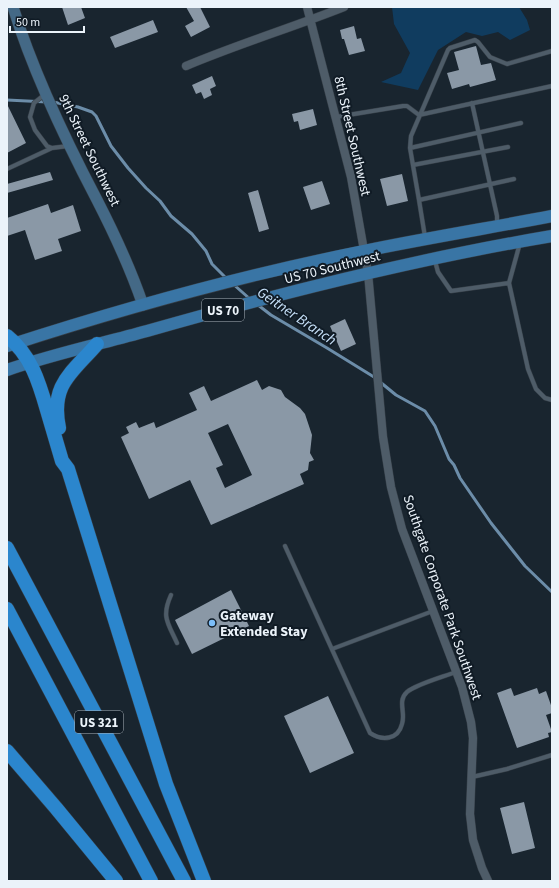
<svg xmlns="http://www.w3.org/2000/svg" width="559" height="888" font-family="'Source Sans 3',sans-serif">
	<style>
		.green { fill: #103c5f }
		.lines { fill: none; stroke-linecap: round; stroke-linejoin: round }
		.stream { stroke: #6c8da9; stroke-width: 3 }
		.building { fill: #8a98a6; fill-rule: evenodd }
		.lane-casing { stroke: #374049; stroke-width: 5 }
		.street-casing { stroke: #374049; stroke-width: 9 }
		.secondary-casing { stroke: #374049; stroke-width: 12 }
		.primary-casing { stroke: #374049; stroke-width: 13 }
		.highway-casing { stroke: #374049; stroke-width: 15 }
		.lane { stroke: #4e5c68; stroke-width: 4 }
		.street { stroke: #4e5c68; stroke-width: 8 }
		.secondary { stroke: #446986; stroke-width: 11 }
		.primary { stroke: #3975a5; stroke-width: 12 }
		.highway { stroke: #2b86cd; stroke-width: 14 }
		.poi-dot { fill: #7cbef9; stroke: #101b25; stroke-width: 1.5 }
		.labels { text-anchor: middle; stroke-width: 4; stroke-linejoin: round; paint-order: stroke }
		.shield { fill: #101b25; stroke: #a9b2ba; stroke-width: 1 }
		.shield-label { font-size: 13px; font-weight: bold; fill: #ebf3fa }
		.street-label { font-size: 14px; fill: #ebf3fa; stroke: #101b25 }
		.poi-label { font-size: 14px; font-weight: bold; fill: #ebf3fa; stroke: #101b25; text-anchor: start }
		.water-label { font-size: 15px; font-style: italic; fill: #c7e1f9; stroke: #101b25 }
	</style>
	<rect width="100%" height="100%" fill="#19252f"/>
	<path class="green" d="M392,7h127l8,13 3,10 -20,10 -12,-8 -16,4 -16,-4 -28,18 -20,40 -37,-8 20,-9 9,-20 -16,-29z"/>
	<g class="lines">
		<path class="stream" d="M7,100l40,2
			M53,102l25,5 14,5 4,4 15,30 17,22 18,20 14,13 11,15 21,18 14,17 6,13 14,14
			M233,284l17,15
			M258,305l13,10 56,33 47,29 22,18 29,16 10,15 14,33 5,6 6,13 31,45 34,43 27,26"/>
	</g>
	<path class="building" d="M62,7h19l4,11 -17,7z
		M186,7h14l10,20 -19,10 -6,-11 9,-5z
		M153,20l5,12 -43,16 -5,-11z
		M354,26l3,13 4,-1 4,13 -16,4 -5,-16h-2l-2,-9z
		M476,46l5,19 10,-2 5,17 -26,7 -1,-3 -17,5 -5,-16 12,-3 -5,-18z
		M212,76l4,10 -6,3 2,6 -8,4 -3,-7 -5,2 -4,-9z
		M7,104l19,39 -19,10z
		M313,109l4,16 -17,5 -2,-9 -4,1 -2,-8z
		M50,172l3,8 -46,13v-9z
		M402,174l6,27 -21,5 -7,-27z
		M322,181l8,23 -19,6 -8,-23z
		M258,190l11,39 -10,3 -11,-39z
		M48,204l3,9 22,-8 8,26 -23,8 4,12 -27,9 -10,-30 -18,6v-18z
		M345,319l11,25 -15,7 -11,-25z
		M257,380l5,10 7,-4 12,4 4,7 15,11 5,6 7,21 -2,18 4,7 -5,2 -1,8 -8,4 4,10 -93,41 -21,-45 -41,19 -28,-62 8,-4 -3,-6 10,-5 3,6 15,-6 2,6 41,-18 -8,-17 15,-7 7,15zM228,424l24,51 -27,13 -9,-20 7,-3 -15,-32z
		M231,590l18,36 -57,28 -17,-34z
		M511,688l3,8 23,-8 2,6 7,-3 6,17v5l-6,2 6,17 -4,1 1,4 -32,11 -20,-55z
		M328,696l26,57 -44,20 -26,-57z
		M524,802l11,46 -23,6 -12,-46z"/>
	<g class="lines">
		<g class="lane-casing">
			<path id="lane" d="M44,95l-10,8 -4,14 5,13 12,16 5,2 16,-2
				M472,103l25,113v8
				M336,117l67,-11h4l12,9 133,-29
				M410,148l111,-25
				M413,165l95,-18
				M7,169l45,-21
				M514,179l-95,21 -9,-52 1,-12 37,-86 2,-2 25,-8 3,2 12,15 17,7 45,-13
				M419,200l6,37
				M435,261l3,11 13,19 58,-8 11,-40
				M509,283l19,86 8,20 9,9 7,2
				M285,546l85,187c12,8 28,7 32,-9 4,-11 -5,-23 5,-32 10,-8 36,-15 49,-20
				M171,595c-10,22 -3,28 6,48
				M332,649l101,-38
				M472,777l35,-8 45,-14"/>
		</g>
		<g class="street-casing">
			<path id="street" d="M307,7l44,170 17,96 15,164 8,50 11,42 60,158 9,35 2,16 -3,76 3,26 9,28 6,13
				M186,66c52,-22 105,-38 158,-59"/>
		</g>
		<g class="secondary-casing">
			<path id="secondary" d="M13,7c20,65 52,132 84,193 18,35 33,67 46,105"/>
		</g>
		<g class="primary-casing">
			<path id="primary" d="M7,346c117,-38 237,-71 357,-95 63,-13 125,-23 188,-35
				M7,370c46,-16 93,-26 140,-39 133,-38 268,-72 405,-95"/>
		</g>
		<g class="highway-casing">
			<path id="highway" d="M7,336c24,19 32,46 40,74 5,17 10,34 15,51l6,8 98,315 38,97
				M59,428c-9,-44 13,-55 38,-84
				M7,548l177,333
				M7,609l144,272
				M7,751l49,57 60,73"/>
		</g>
		<use href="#lane" class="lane"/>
		<use href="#street" class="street"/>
		<use href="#secondary" class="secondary"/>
		<use href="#primary" class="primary"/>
		<use href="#highway" class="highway"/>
	</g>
	<circle class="poi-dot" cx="212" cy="623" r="4"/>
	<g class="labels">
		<g class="shield">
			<rect x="202" y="299" width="42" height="22" rx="3"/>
			<rect x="75" y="711" width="48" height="22" rx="3"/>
		</g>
		<g class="shield-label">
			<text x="223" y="315">US 70</text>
			<text x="99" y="727">US 321</text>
		</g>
		<g class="street-label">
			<text transform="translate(353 136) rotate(77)" y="5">8th Street Southwest</text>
			<text transform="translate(90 150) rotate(64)" y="5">9th Street Southwest</text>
			<text transform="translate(332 267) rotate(-14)" y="5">US 70 Southwest</text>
			<text transform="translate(443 597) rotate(71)" y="5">Southgate Corporate Park Southwest</text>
		</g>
		<g class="poi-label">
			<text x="220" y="620">Gateway<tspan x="220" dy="16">Extended Stay</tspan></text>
		</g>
		<g class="water-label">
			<text transform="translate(297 316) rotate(34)" y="5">Geitner Branch</text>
		</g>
	</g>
	<rect width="559" height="888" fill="none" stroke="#ebf3fa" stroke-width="16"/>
	<path d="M10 26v6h74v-6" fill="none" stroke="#ebf3fa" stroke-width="2"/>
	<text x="16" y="26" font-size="12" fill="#ebf3fa" stroke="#101b25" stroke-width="3" paint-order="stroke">50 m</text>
</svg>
